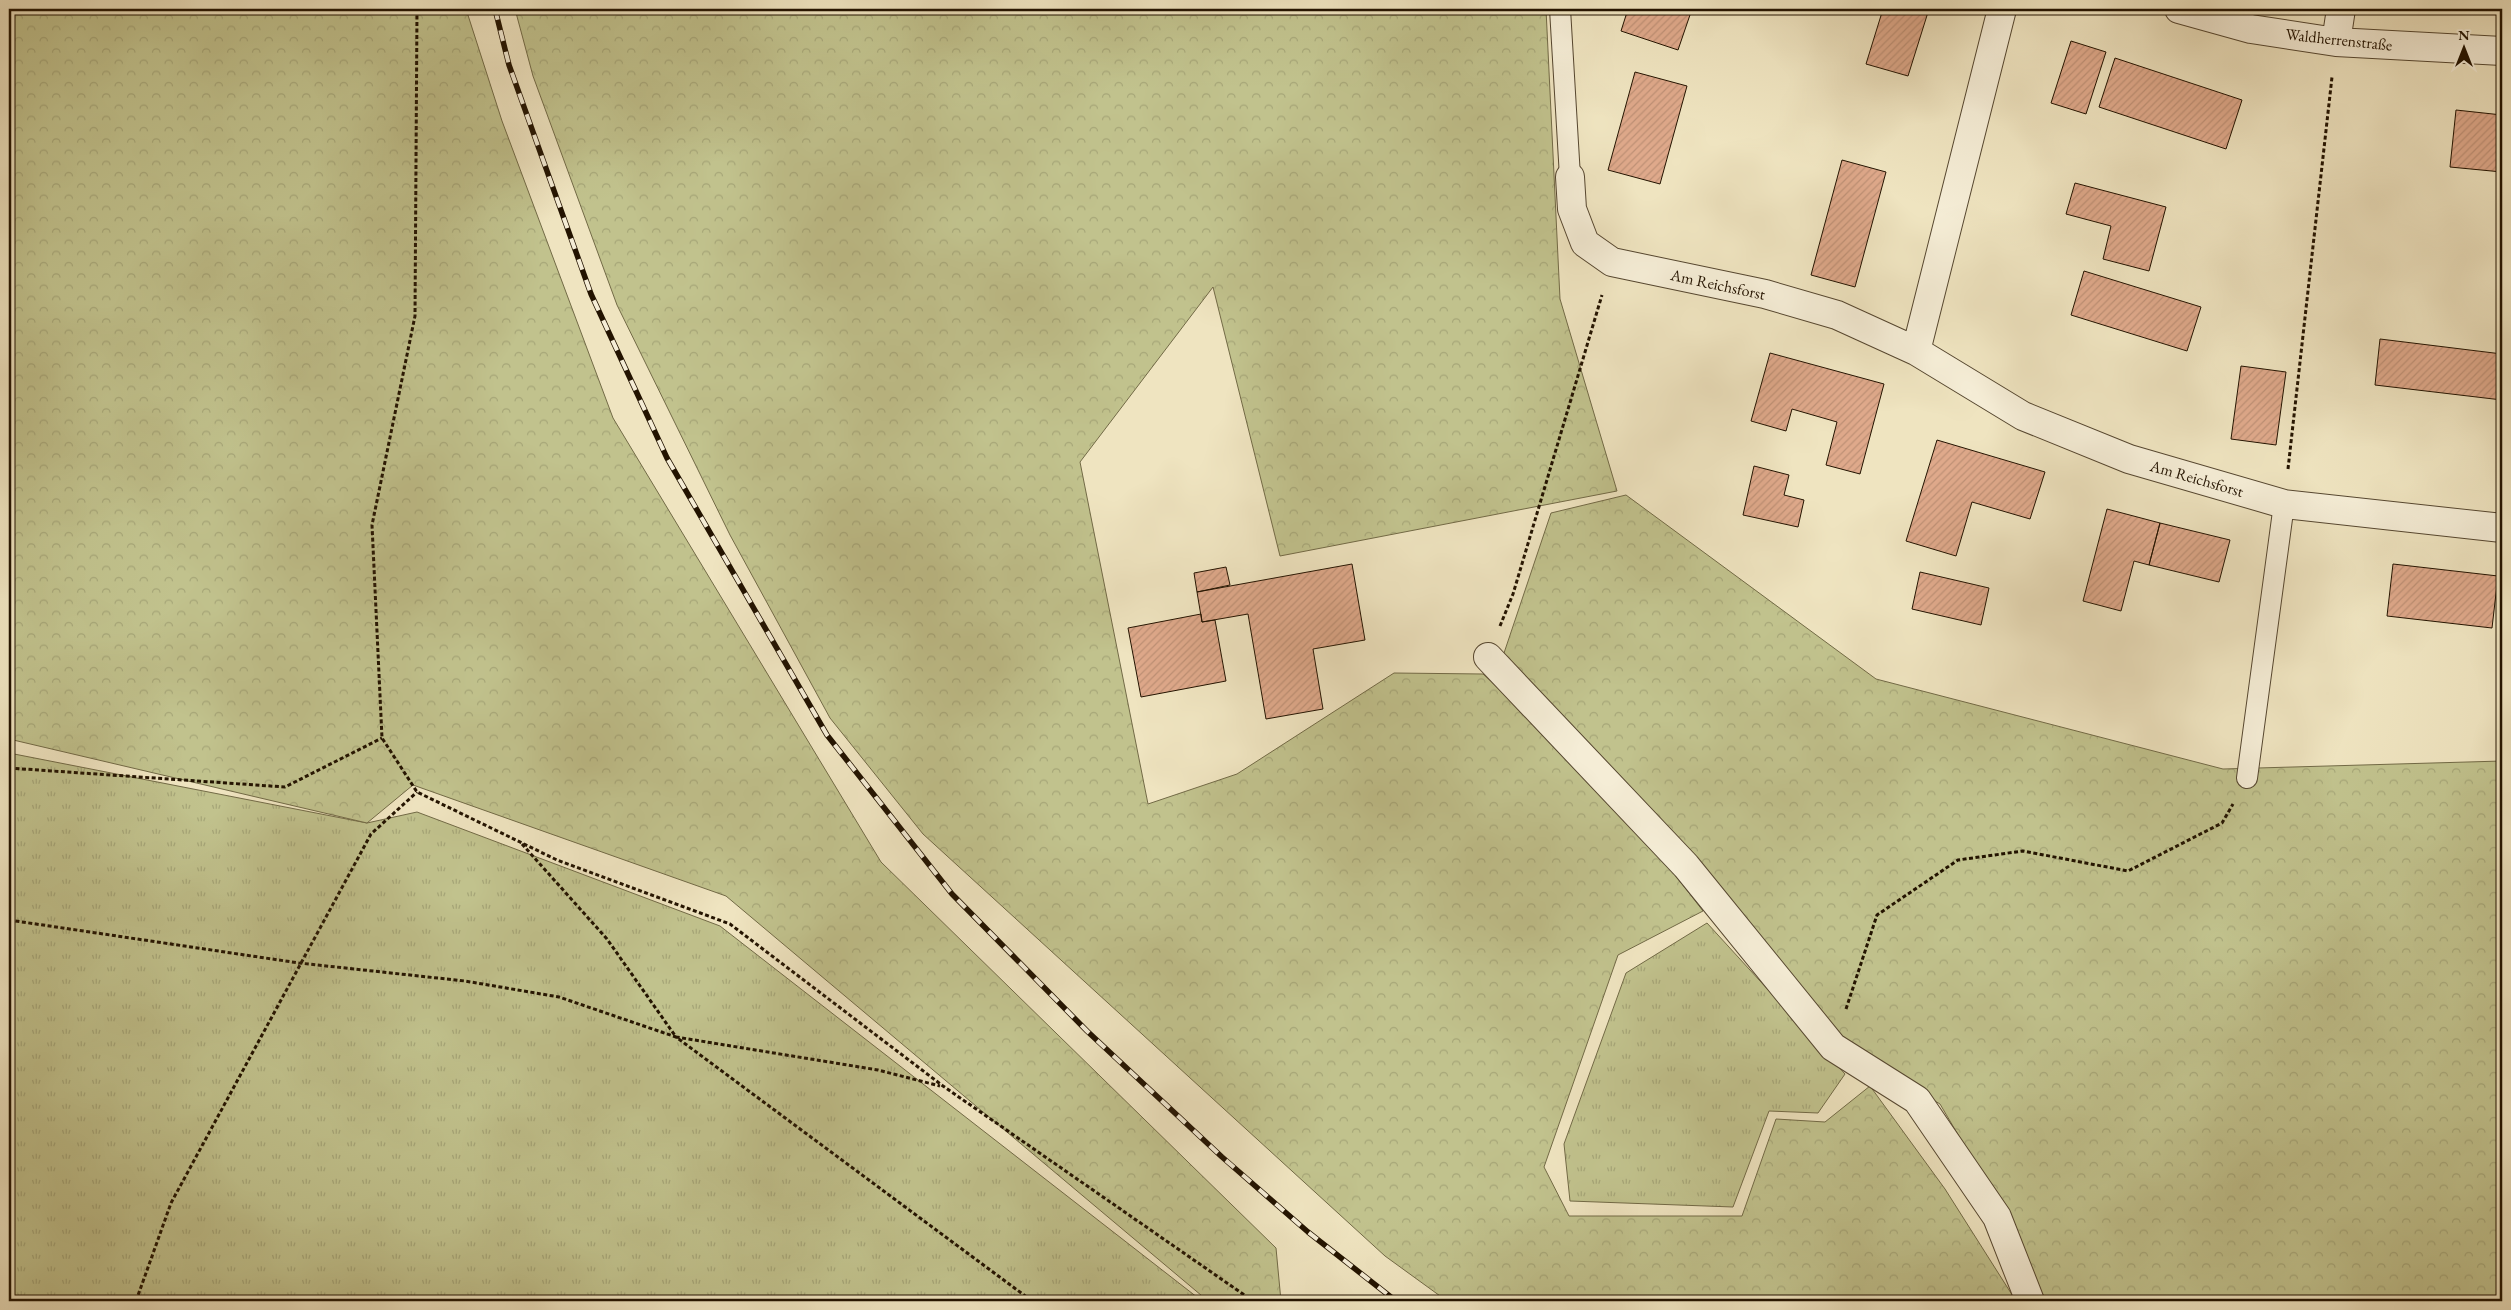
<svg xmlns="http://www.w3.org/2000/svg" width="2511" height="1310" font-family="'EB Garamond',serif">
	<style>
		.grass { fill: url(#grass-tufts); stroke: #726a46 }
		.forest { fill: url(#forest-crowns); stroke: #726a46 }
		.building { fill: url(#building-hatch); stroke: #231300 }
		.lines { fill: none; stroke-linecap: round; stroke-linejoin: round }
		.service-casing { stroke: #564730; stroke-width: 22 }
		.minor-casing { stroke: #564730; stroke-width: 30 }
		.path { stroke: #231300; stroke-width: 3; stroke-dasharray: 4 2.5; stroke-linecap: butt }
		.service { stroke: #f5edd6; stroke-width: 20 }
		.minor { stroke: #f5edd6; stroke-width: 28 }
		.rail-casing { stroke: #231300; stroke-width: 5.5 }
		.rail { stroke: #f5edd6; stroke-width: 4; stroke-dasharray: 11; stroke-linecap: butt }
		.labels { text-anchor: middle; stroke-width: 4; stroke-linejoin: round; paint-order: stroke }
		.street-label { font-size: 16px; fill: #231300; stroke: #f5edd6 }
	</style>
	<defs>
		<pattern id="grass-tufts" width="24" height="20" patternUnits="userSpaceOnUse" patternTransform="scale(1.25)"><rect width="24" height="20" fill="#c1c28d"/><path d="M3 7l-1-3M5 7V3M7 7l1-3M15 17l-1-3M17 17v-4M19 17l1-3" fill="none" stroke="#a6a678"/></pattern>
		<pattern id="forest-crowns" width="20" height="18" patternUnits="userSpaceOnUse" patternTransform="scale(1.25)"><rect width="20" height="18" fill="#c1c28d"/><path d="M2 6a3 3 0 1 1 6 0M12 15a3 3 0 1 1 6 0" fill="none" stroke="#a6a678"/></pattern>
		<pattern id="building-hatch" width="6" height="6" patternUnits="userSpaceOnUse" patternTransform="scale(1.25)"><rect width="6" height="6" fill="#dfa98b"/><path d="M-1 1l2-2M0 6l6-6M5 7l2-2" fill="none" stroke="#bf9176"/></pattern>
	</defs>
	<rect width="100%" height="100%" fill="#efe4c0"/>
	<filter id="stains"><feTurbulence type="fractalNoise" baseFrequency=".004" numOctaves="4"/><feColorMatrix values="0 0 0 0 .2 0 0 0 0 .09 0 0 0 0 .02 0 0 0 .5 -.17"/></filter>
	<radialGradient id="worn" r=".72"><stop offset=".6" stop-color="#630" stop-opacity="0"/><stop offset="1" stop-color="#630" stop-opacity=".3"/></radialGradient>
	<path class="grass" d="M9,753l358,70 50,-11 303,114 482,375h-1193z
		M1707,923l138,151 -27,39 -49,-2 -36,96 -163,-6 -6,-57 62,-171z"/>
	<path class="forest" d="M9,9h457l36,112 111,297 268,444 395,386 5,53h-73l-482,-405 -313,-111 -46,38 -358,-84z
		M515,9h1031l14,290 57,192 -337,65 -67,-269 -133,175 68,342 89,-30 157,-101 89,1 132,123 88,114 -85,44 -74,212 25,49h173l34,-97 49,3 45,-36 75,103 71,112h-569l-62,-45 -462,-422 -93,-116 -100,-183 -113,-230 -84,-229z
		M1626,495l250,184 347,90 279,-8v540h-460l-34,-81 -68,-116 -86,-52 -352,-393 49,-146z"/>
	<path class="building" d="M1628,9h64l-14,41 -57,-19z
		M1883,9h46l-21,67 -42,-12z
		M2071,41l35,11 -20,62 -35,-11z
		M2115,58l127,42 -16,49 -127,-42z
		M1635,72l52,14 -27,98 -52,-14z
		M2456,110l46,5v57l-52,-5z
		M1842,160l44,12 -31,115 -44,-12z
		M2075,183l91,24 -17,64 -46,-12 8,-33 -45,-12z
		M2084,271l117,36 -14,44 -116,-36z
		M2380,339l122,15v46l-127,-15z
		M1770,353l114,31 -24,90 -34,-9 11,-43 -45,-13 -6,22 -35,-10z
		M2241,366l45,6 -10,73 -45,-6z
		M1937,440l108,32 -15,47 -58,-17 -16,54 -50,-15z
		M1754,466l35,9 -5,20 20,5 -6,27 -55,-12z
		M2107,509l53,14 -11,42 -15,-4 -13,50 -38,-10z
		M2160,523l70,17 -11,42 -70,-17z
		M1352,564l13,76 -52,9 10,60 -57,10 -18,-105 -46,8 -5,-30z
		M2393,564l105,12 -6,52 -105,-12z
		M1226,567l4,18 -33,7 -3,-19z
		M1920,572l69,16 -8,37 -69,-16z
		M1201,614l1,8 13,-2 11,61 -85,16 -13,-69z"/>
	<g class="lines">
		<g class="service-casing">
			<path id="service" d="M1560,9l10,168
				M2247,778l37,-274"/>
		</g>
		<g class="minor-casing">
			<path id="minor" d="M2002,9l-86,342 107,65 106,43 155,45 218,24
				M2179,9l72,20 85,13 166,9
				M2336,42l5,-33
				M1570,177l2,32 13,34 27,19 153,32 72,21 79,36
				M1488,657l198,209 147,181 84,53 80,117 33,84"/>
		</g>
		<path class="path" d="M417,9l-2,307 -43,209 10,213 35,54 140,68 173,64 213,162 310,215
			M2288,469l44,-392
			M1500,626l13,-32 89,-299
			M9,768l276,19 97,-49
			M522,844l85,95 69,98 202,33 62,16
			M9,920l290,43 166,18 94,16 117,40 356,264
			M1846,1009l31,-94 81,-55 65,-9 105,20 94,-48 11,-19
			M136,1301l35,-98 200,-369 46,-42"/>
		<use href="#service" class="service"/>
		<use href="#minor" class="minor"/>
		<g class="rail-casing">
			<path id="rail" d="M495,9l14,56 82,229 76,164 160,277 125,159 135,137 135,126 86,75 88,69"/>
		</g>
		<use href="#rail" class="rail"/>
	</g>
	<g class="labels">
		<g class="street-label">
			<text transform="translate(2339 39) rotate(6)" y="6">Waldherrenstraße</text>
			<text transform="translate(1718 284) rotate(12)" y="6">Am Reichsforst</text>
			<text transform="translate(2197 478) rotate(16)" y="6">Am Reichsforst</text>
		</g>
	</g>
	<rect width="2511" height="1310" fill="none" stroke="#efe4c0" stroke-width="30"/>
	<rect x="10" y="10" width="2491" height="1290" fill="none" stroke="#231300" stroke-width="2.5"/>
	<rect x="15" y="15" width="2481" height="1280" fill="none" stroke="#231300"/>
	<g transform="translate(2464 48)" stroke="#f5edd6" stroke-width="4" paint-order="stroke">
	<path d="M0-4L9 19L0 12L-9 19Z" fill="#231300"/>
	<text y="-8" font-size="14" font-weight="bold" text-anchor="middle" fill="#231300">N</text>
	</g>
	<rect width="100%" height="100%" filter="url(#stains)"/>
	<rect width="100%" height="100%" fill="url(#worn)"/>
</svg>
